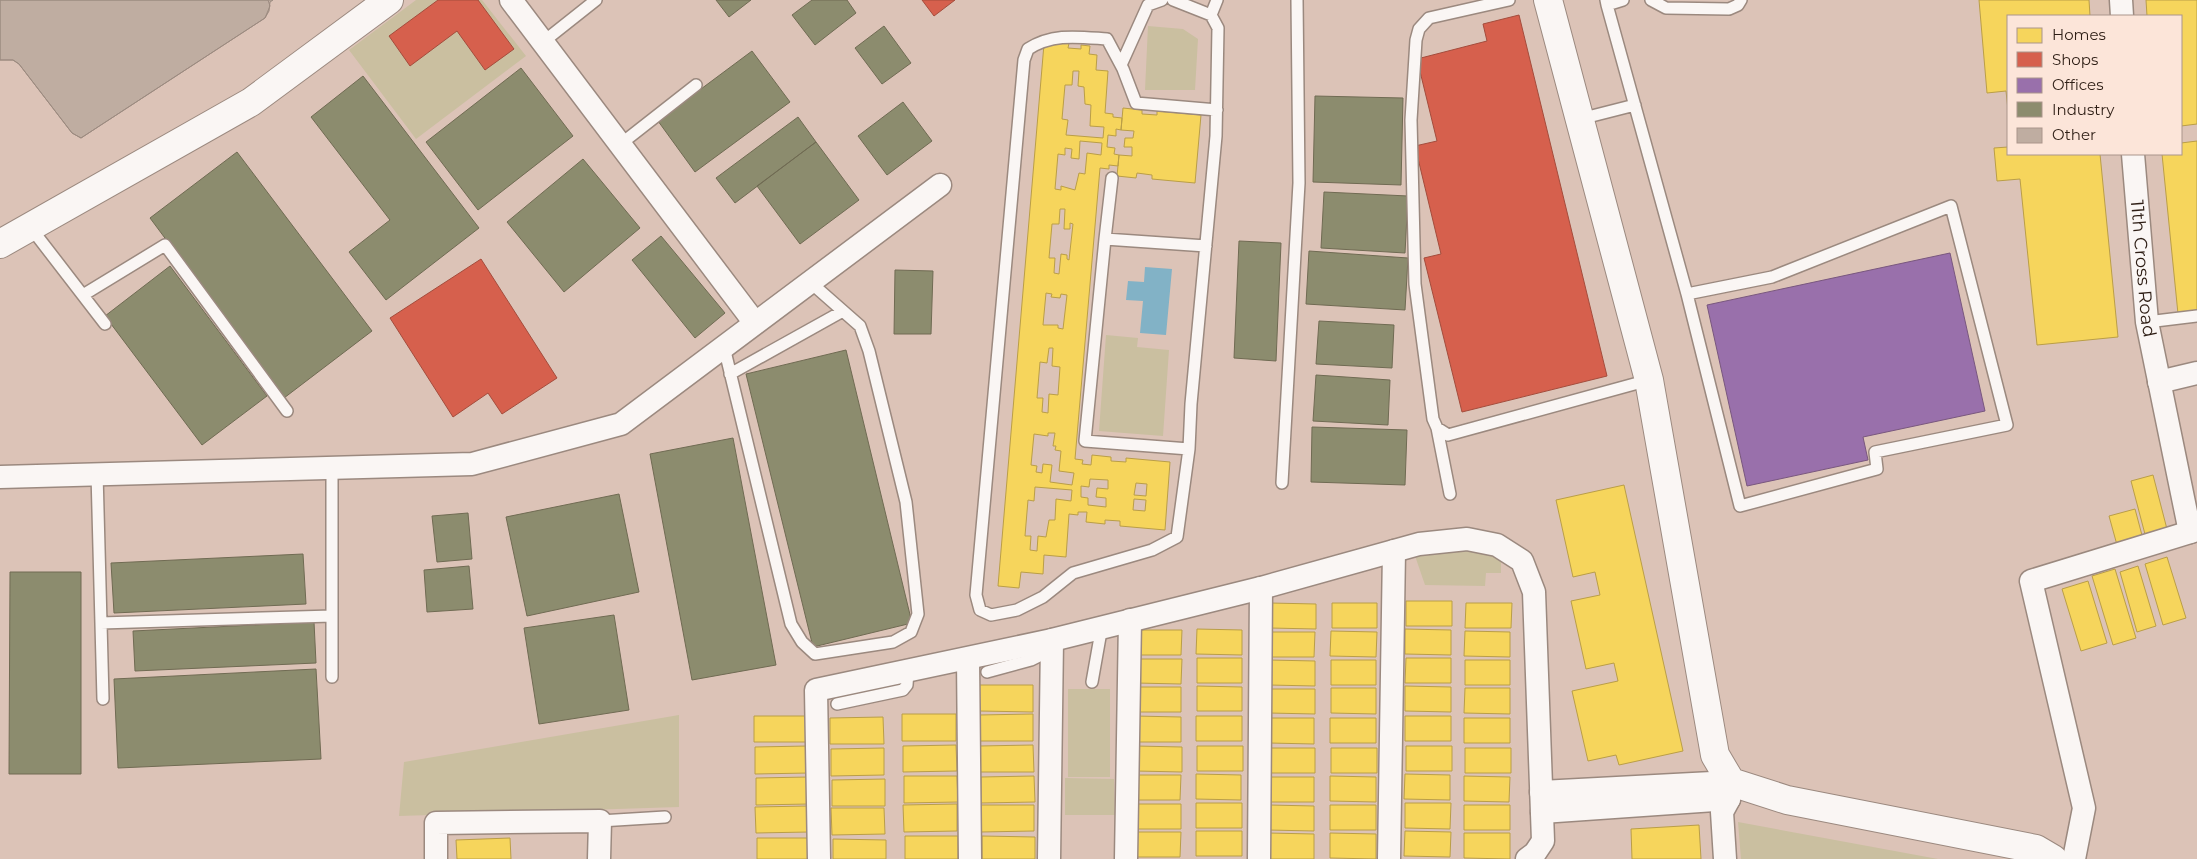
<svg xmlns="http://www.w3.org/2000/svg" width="2197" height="859" font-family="Montserrat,sans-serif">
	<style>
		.green { fill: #cabfa0 }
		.water { fill: #82b2c6 }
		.homes { fill: #f6d55c; stroke: #ba9e47; fill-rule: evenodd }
		.shops { fill: #d6604d; stroke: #a44c3c }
		.offices { fill: #9970ab; stroke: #79577e }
		.industry { fill: #8c8c6e; stroke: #706b53 }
		.building { fill: #bfada1; stroke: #9c8b80 }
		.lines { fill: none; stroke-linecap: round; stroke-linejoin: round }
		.service-casing { stroke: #9b897f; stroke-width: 14 }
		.minor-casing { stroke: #9b897f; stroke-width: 25 }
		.tertiary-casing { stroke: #9b897f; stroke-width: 30 }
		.service { stroke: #faf6f4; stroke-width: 11 }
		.minor { stroke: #faf6f4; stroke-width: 22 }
		.tertiary { stroke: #faf6f4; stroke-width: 28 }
		.labels { text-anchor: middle; stroke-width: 5; stroke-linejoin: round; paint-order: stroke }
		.street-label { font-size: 18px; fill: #2e1e15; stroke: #fce5d9 }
	</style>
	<rect width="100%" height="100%" fill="#dcc3b7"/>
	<path class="green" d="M416,0h66l44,56 -110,83 -67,-89z
		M1148,26l35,3 15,10 -3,51h-50z
		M1106,335l32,3 -1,9 32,3 -6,86 -64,-5z
		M1478,545l23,13v15h-15l-1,13 -60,-1 -12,-35z
		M1068,689h42v88h-42z
		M679,715v92l-280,9 5,-54z
		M1065,778l49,1 1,36h-50z
		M1738,822l200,37h-197z"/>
	<path class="water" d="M1145,267l27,2 -6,66 -26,-2 3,-32 -17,-1 2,-19 16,1z"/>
	<path class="homes" d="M1979,0h110l1,16h-82v94l-2,-19 -19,2z
		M2146,0h51v124l-16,2v-110h-34z
		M1069,43l-1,5 13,1v-4l9,1 -1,8 8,1 -1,15 12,1 -3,42 8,1v3l9,1 -1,12 -5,-1v7l-8,-1 -1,12 8,1 -1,6 5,1 -1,11 -9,-1v4l-9,-1 -25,291 8,1 -1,4 9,1 1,-10 19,2v4l15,1v-4l44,4 -5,68 -45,-4v-5l-15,-1v4l-19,-2 1,-10h-9v3l-9,-1 -3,43 -22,-2 -1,19 -22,-2 -2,16 -21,-2 46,-542zM1073,71h6l-1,15 6,1 1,17 6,1 -1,21 14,1 -1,11 -37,-3 2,-15 -6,-1 3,-34h7zM1080,141l22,2 -1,12 -14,-2 -2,21 -6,-1 -4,17 -14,-4v4l-6,-1 3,-35 7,1v-7l7,1 -1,9 8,1zM1060,209h5l-1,20h6v-6l3,1 -4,36 -2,-1v-4l-6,-1 -2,20 -5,-1 1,-15h-6l3,-34h7zM1046,293l6,1 -1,3 9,1 1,-4 6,1 -4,34 -5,-1v-3h-15zM1049,348h4l-1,18 8,1 -2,28 -9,-1 -1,19 -6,-1 1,-14h-6l3,-36 7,1zM1048,433h7l-2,13h3l-1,4 6,1 -2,20 15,2 -2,12 -22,-3 2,-17 -9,-1 -1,9 -6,-1 1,-6 -6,-1 3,-31 14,2zM1090,479l18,1v9l-11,-1 -1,9 10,1v9l-18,-2v-7l-7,-1v-11l8,1zM1136,483l11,1 -1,12 -12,-1zM1035,487l37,3 -1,11 -15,-2 -1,21h-6l-3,17 -8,-1 -1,15 -7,-1 1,-14h-6l3,-36 6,1zM1134,499l12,1 -1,11 -12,-1z
		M1123,108l19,2v4l15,1v-4l44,4 -6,68 -43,-4v-4l-15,-2 -1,5 -19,-2 2,-21 13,1v-9h-8l1,-9h8l1,-7 -13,-1z
		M2197,141v171l-19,2 -16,-160h19v-11z
		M2008,147v7h92l18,183 -81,8 -17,-166 -23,2 -3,-33z
		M2153,475l15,58 -22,5 -15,-57z
		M1624,485l59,266 -64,14 -3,-10 -28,6 -16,-70 46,-10 -4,-18 -28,6 -15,-68 29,-6 -5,-23 -22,5 -17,-77z
		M2135,509l8,30 -26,6 -8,-29z
		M2167,557l19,61 -23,7 -18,-61z
		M2138,566l18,60 -19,6 -17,-60z
		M2115,569l21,69 -23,7 -21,-69z
		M2088,581l19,62 -26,8 -19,-62z
		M1406,601h46v25h-46z
		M1270,603l46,1v25l-46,-1z
		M1332,603h45v25h-45z
		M1466,603h46l-1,25h-46z
		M1197,629l45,1v25l-46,-1z
		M1405,629l46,1v25l-46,-1z
		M1135,630h47l-1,25h-46z
		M1331,631l46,1 -1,25 -46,-1z
		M1465,631l45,1v25l-46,-1z
		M1269,632h46l-1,25h-45z
		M1197,658h45v25h-45z
		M1406,658h45v25h-46z
		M1136,659h46l-1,25 -45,-1z
		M1269,660l46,1v25l-46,-1z
		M1331,660h45v25h-45z
		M1465,660h45v25h-45z
		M979,685h54v27l-54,-1z
		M1197,686l45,1v24h-45z
		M1405,686l46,1v25l-46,-1z
		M1136,687h45v25h-45z
		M1331,688h45v26l-45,-1z
		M1465,688h45v26l-46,-1z
		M1269,689h46v25l-46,-1z
		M902,714h54v27h-54z
		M1033,714v27h-54v-26z
		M754,716h53l1,26h-54z
		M1135,716l46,1v25h-46z
		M1196,716h46v25h-46z
		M1405,716h46v25h-46z
		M883,717l1,27h-54v-26z
		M1269,718h45v26l-45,-1z
		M1330,718h46v25h-46z
		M1464,718h46v25h-46z
		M956,745l1,26 -54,1v-26z
		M1033,745l1,27h-54v-26z
		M808,746l1,27 -54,1v-27z
		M1136,746l46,1v25l-46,-1z
		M1197,746h46v25h-46z
		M1406,746h46v25h-46z
		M884,748v27l-53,1v-27z
		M1270,748h45v25h-46z
		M1331,748h46v25h-46z
		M1465,748h46v25h-46z
		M1196,774l45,1v25l-45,-1z
		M1405,774l45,1v25l-46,-1z
		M1135,775h46l-1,25h-45z
		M904,776h53l1,26 -54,1z
		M1034,776l1,26 -54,1v-26z
		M1330,776l46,1v25l-46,-1z
		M1464,776l46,1 -1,25 -45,-1z
		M809,777v27l-53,1v-27z
		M1268,777h46v25h-46z
		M885,779v27h-53v-26z
		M1196,803h46v25h-46z
		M1405,803h46l-1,26 -45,-1z
		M957,804v27l-53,1 -1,-27z
		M1135,804h46v25h-46z
		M980,805h54v26l-53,1z
		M1269,805l45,1v25l-46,-1z
		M1330,805h46v25h-46z
		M1464,805h46v25h-46z
		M809,806v26l-53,1 -1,-26z
		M831,808h53l1,26 -53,1z
		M1699,825l2,34h-69l-1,-30z
		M1196,831h46v25h-46z
		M1405,831l46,1 -1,25 -46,-1z
		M1135,832h46l-1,25h-45z
		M1268,833l46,1v25h-46z
		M1330,833l46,1v25l-46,-1z
		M1464,833h46v26l-46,-1z
		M905,836h53v23h-53z
		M982,836l53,1v22h-53z
		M510,838l1,21h-54l-1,-19z
		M757,838h54l-1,21h-53z
		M833,839l53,1v19h-53z"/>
	<path class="shops" d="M438,0h40l36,49 -29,21 -28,-39 -47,35 -21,-30z
		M922,0h33l-21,16z
		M1519,15l88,361 -145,36 -38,-154 17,-4 -26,-108 22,-5 -20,-82 70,-18 -4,-17z
		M481,259l76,119 -55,36 -14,-21 -35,24 -63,-99z"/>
	<path class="offices" d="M1950,253l35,158 -122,26 5,23 -121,26 -40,-181z"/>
	<path class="industry" d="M716,0h35l-22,17z
		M812,0h35l9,13 -41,32 -23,-30z
		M884,26l27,37 -29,21 -27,-36z
		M752,51l38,51 -95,70 -37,-51z
		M521,68l52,68 -95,74 -52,-68z
		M363,76l116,152 -93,72 -37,-48 41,-32 -79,-103z
		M1315,96l88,2 -2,87 -88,-3z
		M903,102l29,39 -45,34 -29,-39z
		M798,117l18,25 -81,61 -19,-25z
		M816,142l43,58 -59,44 -43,-58z
		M237,152l135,179 -88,67 -134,-180z
		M583,159l57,69 -76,64 -57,-70z
		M1324,192l84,4 -3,57 -84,-5z
		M661,236l64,77 -30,25 -63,-78z
		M1239,241l42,2 -5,118 -42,-3z
		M1309,251l99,7 -3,52 -99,-6z
		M170,266l97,130 -65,49 -97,-129z
		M895,270l38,1 -2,63h-37z
		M1319,321l75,4 -2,43 -76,-4z
		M846,350l66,273 -99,24 -67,-273z
		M1316,375l74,5 -2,45 -75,-4z
		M1312,427l95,3 -2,55 -94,-3z
		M733,438l43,227 -84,15 -42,-226z
		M619,494l20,98 -112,24 -21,-99z
		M468,513l4,46 -35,3 -5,-46z
		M303,554l3,50 -192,9 -3,-50z
		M469,566l4,43 -46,3 -3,-42z
		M10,572h71v202h-72z
		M614,615l15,95 -90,14 -15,-96z
		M314,622l2,41 -181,8 -2,-40z
		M316,669l5,90 -203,9 -4,-89z"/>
	<path class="building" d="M0,0h273l-3,2 -1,9 -4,7 -184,120 -9,-5 -53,-69 -6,-4h-13z
		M0,0h268l2,6 -5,12 -184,120 -9,-5 -53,-69 -6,-4h-13z"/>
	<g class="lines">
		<g class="service-casing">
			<path id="service" d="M1173,0l38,15 7,13 -2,108 -25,268 -2,45 -12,88 -25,13 -79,23 -30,24 -26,13 -26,5 -11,-5 -4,-15 48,-535 4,-11c25,-16 50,-12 79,-10l16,30 13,34 81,7
				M1509,0l-80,18 -10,11 -3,11 -5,80 4,164 18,135 4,9 11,7 201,-55
				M1606,0l1,5 16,-5
				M1651,0l15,8 63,1 9,-4 3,-5
				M1607,5l80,289 53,212 137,-37 -2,-17 132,-27 -56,-219 -179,71 -85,17
				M1211,15l6,-15
				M543,42l53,-42
				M1121,65l27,-60 14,-5
				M1580,119l55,-14
				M622,143l74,-58
				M31,228l74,96
				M1105,239l7,-61
				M83,295l82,-50 122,166
				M2147,322l50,-6
				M724,347l67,277 11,18 13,12 78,-12 18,-10 7,-18 -12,-112 -37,-151 -9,-25 -50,-44
				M730,374l113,-63
				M1437,428l13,66
				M1189,449l-104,-8 20,-202 101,7
				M332,467v210
				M97,473l6,226
				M1282,483l17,-300 -2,-183
				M101,623l231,-7
				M987,672l44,-12 12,-6 -1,-12
				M1092,682l8,-45 5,-11
				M837,704l66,-14 4,-5 1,-14
				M600,821l65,-4"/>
		</g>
		<g class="minor-casing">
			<g id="minor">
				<path d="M511,0l244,323"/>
				<path d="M2121,0l1,16"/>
				<path id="s1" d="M2133,154l14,168 43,210"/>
				<path d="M2159,382l38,-9"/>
				<path d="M0,477l472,-13 149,-40 319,-239"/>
				<path d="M968,659l2,200"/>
				<path d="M1541,792l190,-10 -2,17 -7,13 3,47"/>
				<path d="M1542,812l187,-13"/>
				<path d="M436,859v-36l164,-2 -1,38"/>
				<path d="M819,859l-3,-169 236,-50 209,-52 158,-44 48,-5 30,6 25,16 12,31 9,249 -8,12 -8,6"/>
				<path d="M1049,859l3,-219"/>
				<path d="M1126,859l4,-239"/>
				<path d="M1259,859l2,-271"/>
				<path d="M1389,859l5,-308"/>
				<path d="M2074,859l10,-51 -53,-227 166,-51"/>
			</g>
		</g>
		<g class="tertiary-casing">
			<path id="tertiary" d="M1548,0l101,380 66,375 16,27 56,18 249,49 17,10
				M0,244l251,-142 138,-102"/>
		</g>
		<use href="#service" class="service"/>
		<use href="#minor" class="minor"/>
		<use href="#tertiary" class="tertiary"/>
	</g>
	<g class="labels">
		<g class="street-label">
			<text dy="6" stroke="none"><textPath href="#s1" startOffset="115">11th Cross Road</textPath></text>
		</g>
	</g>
	<rect x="2007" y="15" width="175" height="140" fill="#fce5d9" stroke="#aa958b"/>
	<rect x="2017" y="28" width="25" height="15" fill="#f6d55c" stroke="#aa958b"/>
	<text x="2052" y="40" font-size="15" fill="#2e1e15">Homes</text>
	<rect x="2017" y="52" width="25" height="15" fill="#d6604d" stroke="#aa958b"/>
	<text x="2052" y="65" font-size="15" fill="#2e1e15">Shops</text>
	<rect x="2017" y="78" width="25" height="15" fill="#9970ab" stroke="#aa958b"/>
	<text x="2052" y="90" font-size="15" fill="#2e1e15">Offices</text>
	<rect x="2017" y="102" width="25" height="15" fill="#8c8c6e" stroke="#aa958b"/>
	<text x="2052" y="115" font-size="15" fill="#2e1e15">Industry</text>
	<rect x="2017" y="128" width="25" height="15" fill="#bfada1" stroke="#aa958b"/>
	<text x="2052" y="140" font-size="15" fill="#2e1e15">Other</text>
</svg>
